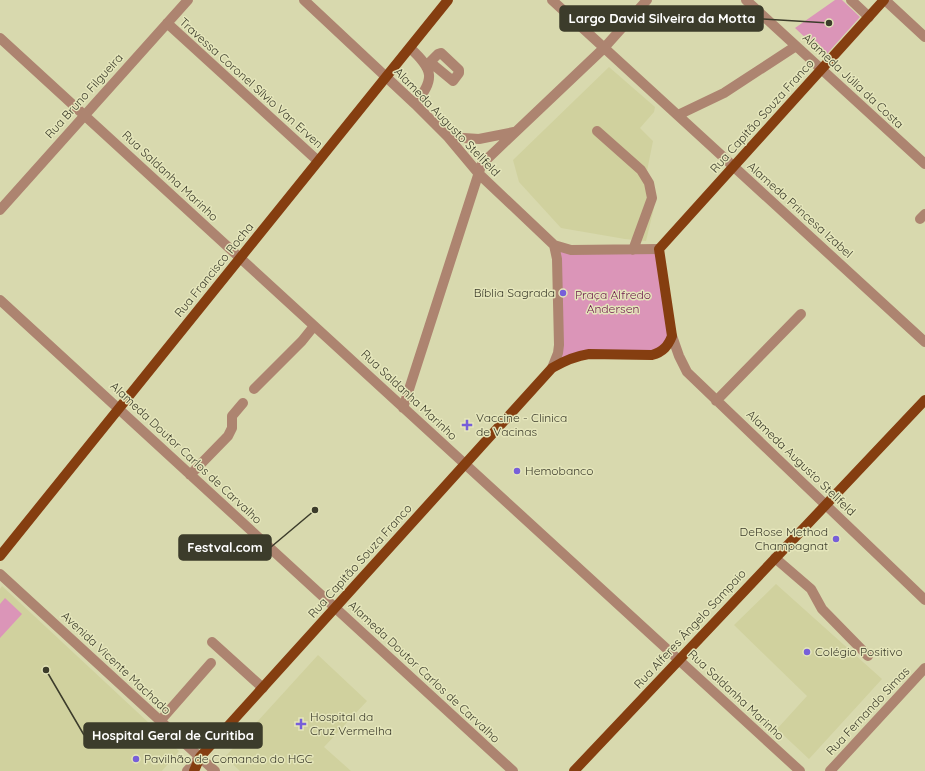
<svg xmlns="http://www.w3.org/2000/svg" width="925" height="771" font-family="Quicksand,sans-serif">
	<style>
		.built { fill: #d0d19e }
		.green { fill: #db95b8 }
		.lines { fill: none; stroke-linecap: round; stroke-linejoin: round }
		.minor { stroke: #ad8470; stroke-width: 10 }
		.major { stroke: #853e10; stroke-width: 10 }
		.poi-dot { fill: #775fd9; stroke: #e5e6bb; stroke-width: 1.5 }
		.labels { text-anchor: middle; stroke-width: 3; stroke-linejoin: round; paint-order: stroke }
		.street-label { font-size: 12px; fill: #3c3c2b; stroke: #e5e6bb }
		.poi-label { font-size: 12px; fill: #3c3c2b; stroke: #e5e6bb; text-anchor: start }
		.park-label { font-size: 12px; fill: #6b174a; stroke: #e5e6bb }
		.leader { fill: none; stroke: #3c3c2b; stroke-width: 1.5 }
		.callout-dot { fill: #3c3c2b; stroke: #e5e6bb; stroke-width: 1.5 }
		.callout { fill: #3c3c2b; stroke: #3c3c2b; stroke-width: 1.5 }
		.callout-label { font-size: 13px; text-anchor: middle; font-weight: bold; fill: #fff }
	</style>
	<rect width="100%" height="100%" fill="#d8d9ae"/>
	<path class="built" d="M609,67l46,40 -1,5 -14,16 13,13 -6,30 7,37 -8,33 -21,-2 -64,-11 -42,-46 -6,-22z
		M776,584l106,95 -73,80 -32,-30 30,-33 -73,-71z
		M2,586l177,165 -17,20h-162v-182z
		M318,655l49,46 -43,46 27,24h-111l-15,-14z"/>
	<path class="green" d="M835,0h7l18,17 -35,39 -30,-28z
		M554,245l105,4 13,87 -9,14 -108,11z
		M5,598l17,16 -22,24v-34z"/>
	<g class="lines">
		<path class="minor" d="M304,0l111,104 33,33 31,37 75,71 17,5 88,-1
			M552,0l373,342
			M746,0l179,164
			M851,0l18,17
			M885,0l40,37
			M167,23l151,138
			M0,38l800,733
			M410,48c24,22 25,31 5,56
			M426,66l12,-12 3,-1 18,17v3l-6,8 -23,-19
			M678,115l46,-22 72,-47
			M597,131l44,39 8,13 3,15 -19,52
			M448,137l31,2 35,-7
			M0,210l188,-210
			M920,219l5,-5
			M0,300l513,471
			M672,336l7,20 8,16 238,228
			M552,368l6,-15 1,-8 -2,-86 -3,-14
			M254,389l48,-48 12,-15
			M716,401l85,-87
			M403,408l78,-242 5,-6 118,-112 43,-48
			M190,475l38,-39 4,-8v-12l11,-13
			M775,558l36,31 11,20 46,47
			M0,574l215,197
			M212,642l51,46
			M160,721l51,-58
			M187,771l12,-13
			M830,771l95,-103"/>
		<path class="major" d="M0,556l448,-556
			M194,771l6,-14 352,-389c12,-7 23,-12 37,-14l63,1c11,-3 16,-9 20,-19l-13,-87 225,-249
			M574,771l351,-371"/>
	</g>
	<g class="poi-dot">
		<circle cx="563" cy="293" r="4"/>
		<path d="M465 419h4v4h4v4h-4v4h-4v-4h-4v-4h4z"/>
		<circle cx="517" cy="471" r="4"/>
		<circle cx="836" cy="539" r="4"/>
		<circle cx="807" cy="652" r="4"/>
		<path d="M299 718h4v4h4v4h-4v4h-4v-4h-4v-4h4z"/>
		<circle cx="136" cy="759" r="4"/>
	</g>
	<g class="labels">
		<g class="street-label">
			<text transform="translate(853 81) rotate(43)" y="4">Alameda Júlia da Costa</text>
			<text transform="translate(251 83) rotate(42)" y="4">Travessa Coronel Sílvio Van Erven</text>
			<text transform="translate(84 96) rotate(-48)" y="4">Rua Bruno Filgueira</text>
			<text transform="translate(762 116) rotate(-48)" y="4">Rua Capitão Souza Franco</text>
			<text transform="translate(447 122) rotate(46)" y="4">Alameda Augusto Stellfeld</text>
			<text transform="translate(170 176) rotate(43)" y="4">Rua Saldanha Marinho</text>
			<text transform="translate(800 210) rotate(42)" y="4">Alameda Princesa Izabel</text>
			<text transform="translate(214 270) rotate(-51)" y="4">Rua Francisco Rocha</text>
			<text transform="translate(409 395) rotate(43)" y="4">Rua Saldanha Marinho</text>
			<text transform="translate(186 453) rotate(43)" y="4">Alameda Doutor Carlos de Carvalho</text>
			<text transform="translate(801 463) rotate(44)" y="4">Alameda Augusto Stellfeld</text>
			<text transform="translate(360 561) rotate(-48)" y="4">Rua Capitão Souza Franco</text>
			<text transform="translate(690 629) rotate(-47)" y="4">Rua Alferes Ângelo Sampaio</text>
			<text transform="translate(116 663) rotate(43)" y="4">Avenida Vicente Machado</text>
			<text transform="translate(424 672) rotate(43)" y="4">Alameda Doutor Carlos de Carvalho</text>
			<text transform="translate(736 695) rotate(43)" y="4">Rua Saldanha Marinho</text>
			<text transform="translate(868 711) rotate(-47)" y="4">Rua Fernando Simas</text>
		</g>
		<g class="poi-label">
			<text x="555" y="297" text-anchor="end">Bíblia Sagrada</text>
			<text x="476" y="422">Vaccine - Clinica<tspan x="476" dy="14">de Vacinas</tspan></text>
			<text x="525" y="475">Hemobanco</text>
			<text x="828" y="536" text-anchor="end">DeRose Method<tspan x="828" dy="14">Champagnat</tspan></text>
			<text x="815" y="656">Colégio Positivo</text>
			<text x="310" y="721">Hospital da<tspan x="310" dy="14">Cruz Vermelha</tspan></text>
			<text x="144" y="763">Pavilhão de Comando do HGC</text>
		</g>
		<g class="park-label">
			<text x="613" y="299">Praça Alfredo<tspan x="613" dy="14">Andersen</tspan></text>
		</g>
	</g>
	<path class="leader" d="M829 23L763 19M315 510L271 547M46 670L84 735"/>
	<g class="callout-dot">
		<circle cx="829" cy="23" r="4"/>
		<circle cx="315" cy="510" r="4"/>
		<circle cx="46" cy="670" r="4"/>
	</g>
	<g class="callout">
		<rect x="560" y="6" width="203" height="25" rx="4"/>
		<rect x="179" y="535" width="92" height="25" rx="4"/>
		<rect x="84" y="723" width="178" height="25" rx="4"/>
	</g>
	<g class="callout-label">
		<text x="662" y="23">Largo David Silveira da Motta</text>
		<text x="225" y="552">Festval.com</text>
		<text x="173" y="740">Hospital Geral de Curitiba</text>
	</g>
</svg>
